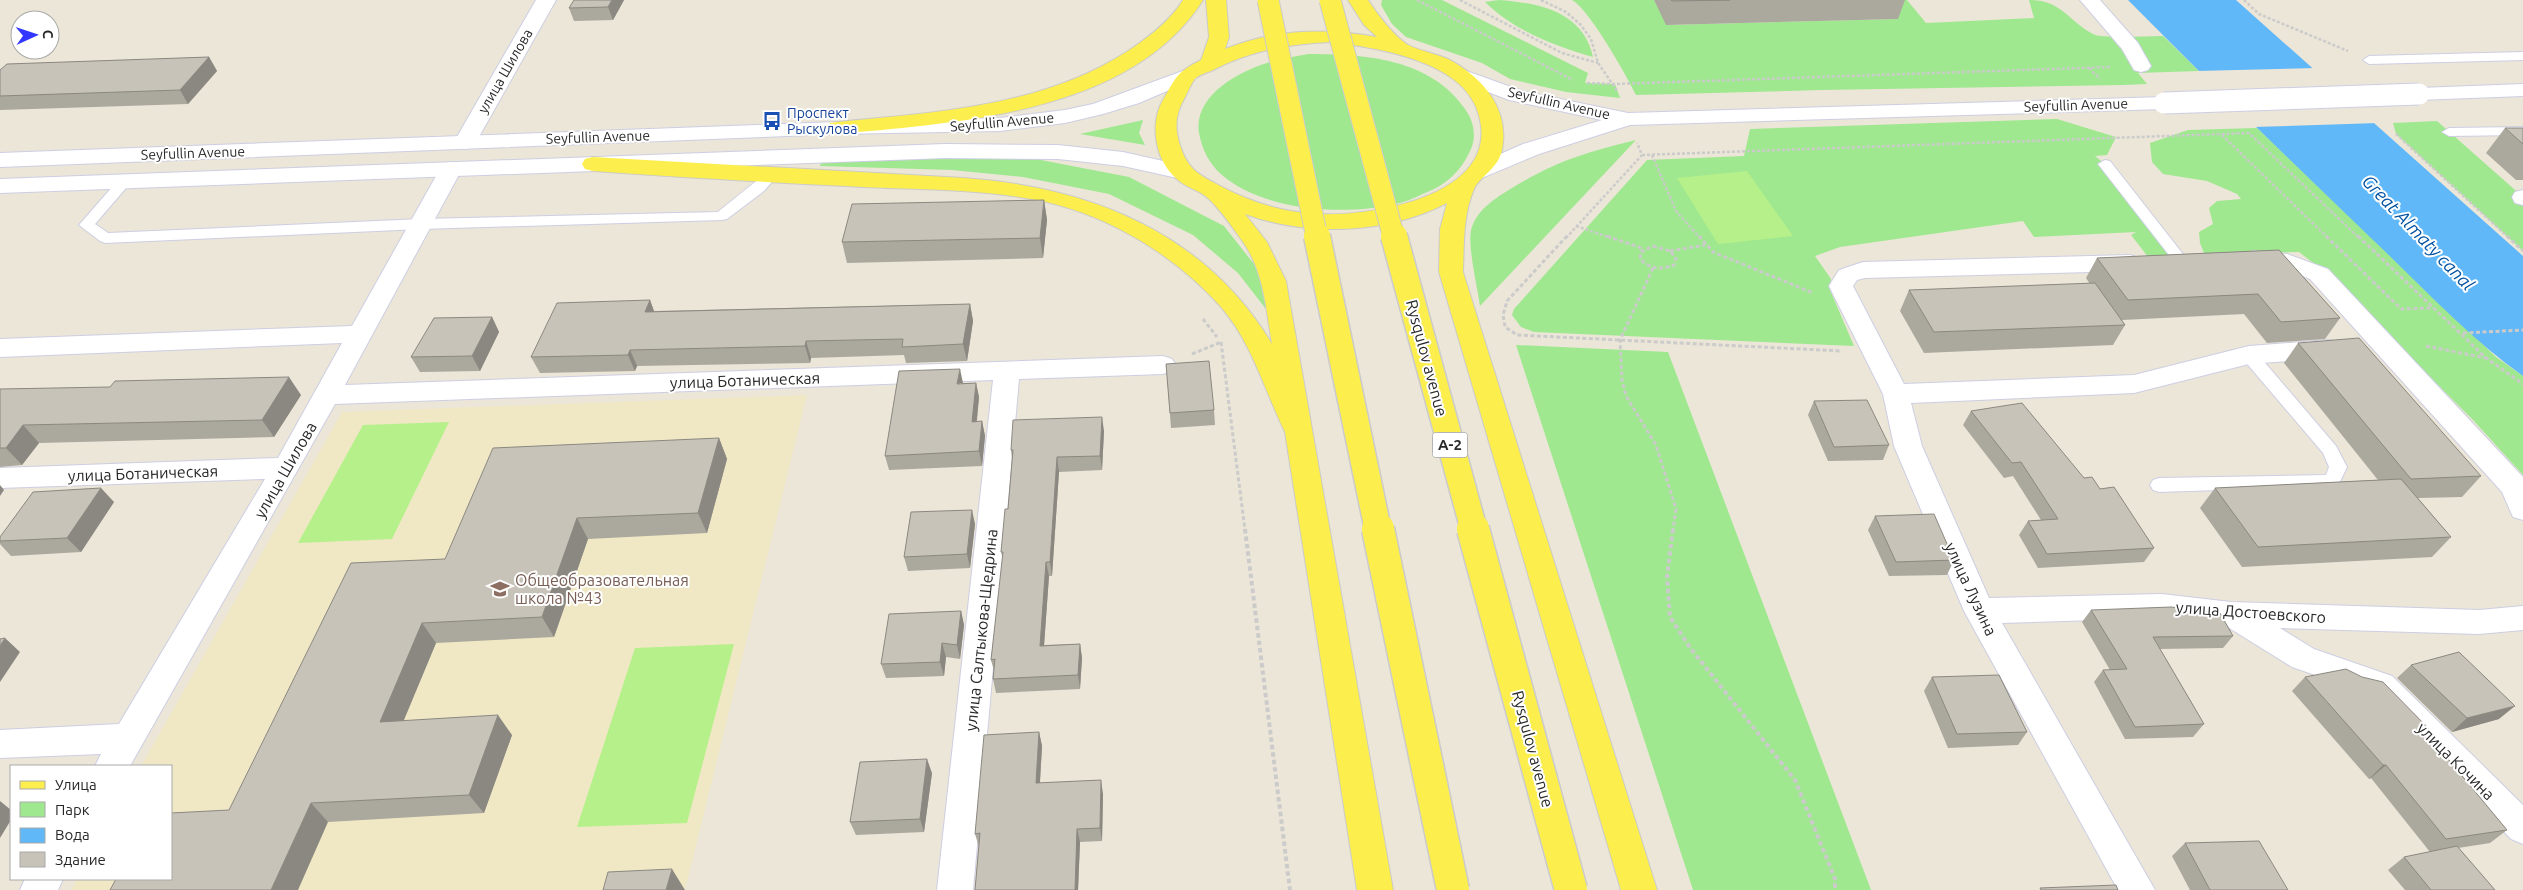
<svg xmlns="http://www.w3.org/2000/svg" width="2523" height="890" font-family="Ubuntu,sans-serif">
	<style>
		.education { fill: #f0e8c5 }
		.green { fill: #9fe88f }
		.pitch { fill: #b5f08a }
		.water { fill: #61b8f8 }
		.pier { fill: #ece6d8 }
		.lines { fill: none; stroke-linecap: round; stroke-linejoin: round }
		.lane-casing { stroke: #cdcee3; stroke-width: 2 }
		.street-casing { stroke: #cdcee3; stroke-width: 2 }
		.secondary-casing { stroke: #cdcee3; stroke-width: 2 }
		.primary-casing { stroke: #cbcbcb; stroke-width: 2 }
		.path-far2 { stroke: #cbcbcb; stroke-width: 2.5; stroke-dasharray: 3 2; stroke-linecap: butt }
		.path-far1 { stroke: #cbcbcb; stroke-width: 3; stroke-dasharray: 4 2.5; stroke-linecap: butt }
		.path { stroke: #cbcbcb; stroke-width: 4; stroke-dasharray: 4.5 3; stroke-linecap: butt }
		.lane { fill: #fff; fill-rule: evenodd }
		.street { fill: #fff; fill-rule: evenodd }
		.secondary { fill: #fff; fill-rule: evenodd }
		.primary { fill: #fcee4d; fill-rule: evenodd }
		.secondary-bridge-casing { stroke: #cdcee3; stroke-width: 23; stroke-linecap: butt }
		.primary-bridge-far2-casing { stroke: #cbcbcb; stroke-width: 23; stroke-linecap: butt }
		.primary-bridge-far1-casing { stroke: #cbcbcb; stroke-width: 29; stroke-linecap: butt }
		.primary-bridge-casing { stroke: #cbcbcb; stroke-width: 35; stroke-linecap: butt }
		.secondary-bridge { stroke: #fff; stroke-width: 21 }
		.primary-bridge-far2 { stroke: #fcee4d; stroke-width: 21 }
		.primary-bridge-far1 { stroke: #fcee4d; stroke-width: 26 }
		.primary-bridge { stroke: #fcee4d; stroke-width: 32 }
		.wall { fill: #aba89e }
		.shaded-wall { fill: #8b8881 }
		.building { fill: #c7c3b8; stroke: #8b8881 }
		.labels { text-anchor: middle; stroke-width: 4; stroke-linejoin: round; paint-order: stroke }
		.far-street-label { font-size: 14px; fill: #282828; stroke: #fff }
		.far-transit-label { font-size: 14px; fill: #164399; stroke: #fff; text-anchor: start }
		.shield { fill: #fff; stroke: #686868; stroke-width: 1 }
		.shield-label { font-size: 15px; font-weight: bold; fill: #282828 }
		.street-label { font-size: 16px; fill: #282828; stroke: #fff }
		.education-label { font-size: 16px; fill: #785e54; stroke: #fff; text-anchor: start }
		.water-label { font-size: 18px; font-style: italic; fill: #0252a2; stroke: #fff }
	</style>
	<rect width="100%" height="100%" fill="#ece6d8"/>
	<path class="education" d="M807,395l-122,495h-614l6,-11h94v-113h-30l201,-354z"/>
	<path class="green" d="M1382,0h60l146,73 -3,10 30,1 5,14 -54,-6 -56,-13 -28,-16 -76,-26 -14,-13 -11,-19z
		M1499,0c39,3 84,11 94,57 -38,-11 -80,-27 -108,-55z
		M1572,0h82l13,25 231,-6 -13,-19h22l19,23 108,-5 -5,-18c33,0 39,21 64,34 8,5 58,2 70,2l36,35 -61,2 9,11 -24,1 -301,5 -186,5c-9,-19 -47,-86 -64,-95z
		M1308,54c56,0 122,4 157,55 9,12 12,29 5,42 -9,20 -24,34 -45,42 -9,4 -19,9 -29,11 -51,12 -132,7 -174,-29 -13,-11 -20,-26 -23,-42 -6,-36 38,-61 68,-70 13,-5 27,-6 41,-9z
		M2057,119l59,18 -9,18 -12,1 10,8 76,97 -29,1 -21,-27 5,-3 -102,5 -11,-16 -183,26 -25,9 16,23 -1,11 24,56 -320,-14 -13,-5 -9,-12 2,-6 133,-149 97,-4 6,-27z
		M1143,120l-4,13 6,12 -65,-11z
		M2437,121l86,76v54l-127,-117 -3,-11z
		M2257,128l239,229 27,19v99l-50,-55 -147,-147 -27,-21 -95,1 -4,-10 -1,-11 14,-8 -4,-16 8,-7 24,-2 -4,-5 -30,-13 -44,-7 -11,-12 -2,-19 38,-13z
		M1636,140l-156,166c-2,-17 -14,-65 -8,-79 6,-18 25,-30 40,-39 44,-27 75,-36 124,-48z
		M955,157l81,2 93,18 95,49 30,38 14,30 1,19 -31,-40 -45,-38 -84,-41 -86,-17 -71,-7 -132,-4 2,-6z
		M1516,345l152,7 203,538h-178z"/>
	<path class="pitch" d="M1747,171l46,65 -75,8 -41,-66z
		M449,422l-57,117 -94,4 65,-118z
		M734,644l-47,179 -110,4 58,-179z"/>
	<path class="water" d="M2128,0h108l287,256v120c-55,-39 -102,-91 -151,-137 -82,-79 -164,-158 -244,-239z"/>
	<path class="pier" d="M2316,68l62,55 -125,4 -57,-56z"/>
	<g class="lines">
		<g class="lane-casing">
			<path id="lane" d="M2523,52v8l-154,4 -6,-4 6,-4z
				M2523,127v8l-74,1 -7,-4 7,-4z
				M2105,160l5,1 76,97 3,3 -3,3h-10l-78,-100z
				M770,172l7,4 -13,15 -37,28 -5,1 -301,9 -316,14 -5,-2 -21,-16 41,-47 5,-1 7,4 -37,43 13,9 313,-14 297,-7c9,-7 47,-39 52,-40z
				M2249,349l6,2 81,95 11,21 -9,19 -179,6 -6,-2 -3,-5 3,-5 6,-2 167,-3 3,-8 -6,-14 -80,-94 -2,-4 2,-4z"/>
		</g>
		<g class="street-casing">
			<path id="street" d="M536,0h20l-80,142 -3,5 -8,2 -8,-2 -3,-5z
				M2080,0h20l38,43 13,23 -3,4 -7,2 -7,-2 -12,-21z
				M451,162l8,2 3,5 -117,216 818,-29 9,3 4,6 -4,6 -9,3 -144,5 -46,511h-36l56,-510 -658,24 -205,362h-35l6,-12 -101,4v-28l119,-6 146,-245 -265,9v-20l278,-10 64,-115 -342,14v-18l352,-13 88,-157 3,-5z
				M2523,190v15l-8,-2 -3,-6 3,-5z
				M2253,251l34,3 41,15 195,208v43l-10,-3 -11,-25 -192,-213 -25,-10 -40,-5 -4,-5 4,-5z
				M2130,255l9,3 3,5 -3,5 -9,3 -265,7 -8,2 -4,6 51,98 230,-9 115,-29 81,-6 9,3 4,6 -4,6 -9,3 -81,6 -115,29 -223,10 11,43 67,152 173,-4 69,8 248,8 44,-4v24l-44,4 -199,-6 34,21 78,27 131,129v39l-12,-5 -141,-145 -78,-27 -66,-41 -64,-8 -160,5 153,267h-37l-154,-279 -70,-165 -11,-52 -54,-108 10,-16 24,-8z
				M25,879h38l-5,11h-38z"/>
		</g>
		<g class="secondary-casing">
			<path id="secondary" d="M1188,69l7,2 3,4 -3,4 -56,24 -36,11 -38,9 -65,8 -162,3 -838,33v-14l838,-31 162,-4 65,-8 28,-6z
				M1461,69l61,22 106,22 536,-16 7,2 4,4 -4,4 -7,2 -534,16 -91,29 -62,26 -8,-2 -3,-5 3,-5 54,-24 79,-24 -93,-20 -55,-21 -3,-4 3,-4z
				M2523,84v12l-104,4 -7,-2 -3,-4 3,-4 7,-2z
				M945,144l113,1 65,7 67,15 3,5 -3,5 -8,2 -59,-13 -65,-7 -113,-1 -945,35v-14z"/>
		</g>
		<g class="primary-casing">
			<path id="primary" d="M1183,0h20c-71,113 -246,123 -365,134l-8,-1 -3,-5 3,-5 8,-1c100,-10 203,-15 290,-71 21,-14 42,-30 55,-51z
				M1206,0h20l3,37 -4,12c49,-20 101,-21 152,-12l-13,-12 -16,-25h20c9,14 26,36 40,45 9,5 29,9 40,14 34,18 62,49 54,91 -4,19 -23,27 -28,39 -11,26 -10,55 -11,83l194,618h-36l-182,-618 1,-43 7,-26c-60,31 -139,34 -202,11l22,28 19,39 107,609h-36l-72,-458c-21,-43 -33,-89 -64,-125 -48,-54 -119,-96 -190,-108 -60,-11 -123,-9 -185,-13 -84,-4 -169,-9 -253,-15l-8,-2 -3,-5 3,-5 8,-2 371,21c125,9 241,54 308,166 -6,-35 -8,-72 -29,-102 -10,-14 -21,-30 -33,-42 -8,-9 -23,-12 -32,-20 -23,-18 -29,-56 -15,-80 13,-23 14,-28 38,-40l8,-23zM1330,42c44,5 127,18 146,65 34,86 -99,110 -158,107 -34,-2 -66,-11 -96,-27 -22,-12 -34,-16 -42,-42 -5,-16 -5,-29 3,-44 4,-7 7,-15 11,-21 4,-5 11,-7 17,-9 38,-20 76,-27 119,-29z"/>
		</g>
		<path class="path-far2" d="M1417,0l156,80
			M1460,0l102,53 36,10
			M1541,0l25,12 14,12 11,15 7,24 20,29
			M2244,0l15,14 89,37
			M2089,68l11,11
			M1587,83l28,1 495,-17
			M2396,134l113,104
			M2222,135l106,103
			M1642,155l607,-22 110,105
			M1652,155l24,56 24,27
			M1576,226l35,12
			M1566,238l76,-83 -5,-12"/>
		<path class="path-far1" d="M1567,236l-60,65 -4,14 2,12 12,8 325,16
			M1607,236l37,13
			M1699,236l14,16 100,41
			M2326,236l75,73 32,-1
			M2358,236l128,122 37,26
			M2507,236l16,15
			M1653,246l17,5 6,7 -2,7c-13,5 -24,4 -34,-6l1,-7z
			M1670,251l35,-6
			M1653,268l-33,72 2,40 4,16 30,49 20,64 -3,21
			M1203,319l14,18
			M2463,333l60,-3
			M1221,342l24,188
			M2426,346l60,12
			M1192,354l29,-12"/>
		<path class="path" d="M1245,529l45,361
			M1673,529l-6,48 3,40 21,32 104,131 40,99v11"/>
		<use href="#lane" class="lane"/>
		<use href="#street" class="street"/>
		<use href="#secondary" class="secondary"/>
		<use href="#primary" class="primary"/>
		<g class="secondary-bridge-casing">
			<path id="secondary-bridge" d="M2164,103l255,-9"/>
		</g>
		<g class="primary-bridge-far2-casing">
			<path id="primary-bridge-far2" d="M1268,0l49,238
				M1330,0l64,238"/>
		</g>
		<g class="primary-bridge-far1-casing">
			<path id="primary-bridge-far1" d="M1317,236l61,294
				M1394,236l80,294"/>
		</g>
		<g class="primary-bridge-casing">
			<path id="primary-bridge" d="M1378,529l75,361
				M1473,529l98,361"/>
		</g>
		<use href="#secondary-bridge" class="secondary-bridge"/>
		<use href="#primary-bridge-far2" class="primary-bridge-far2"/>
		<use href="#primary-bridge-far1" class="primary-bridge-far1"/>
		<use href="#primary-bridge" class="primary-bridge"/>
	</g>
	<path class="wall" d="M624,0l-11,20 -39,1 -5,-13z
		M1654,0h251l-7,19 -232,6z
		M209,57l8,14 -29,33 -188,6v-40z
		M2505,128h18v52h-7l-30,-27z
		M1044,200l3,20 -4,38 -196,5 -5,-21z
		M2279,250l61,68 -15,21 -58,4 -23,-29 -122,6 3,5 -12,20 -189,8 -24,-42 9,-21 181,-6 -4,-6 11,-20z
		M650,300l4,11 316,-7 3,17 -6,40 -61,2 -2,-8 -93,3 -1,5 -173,3 -2,5 -95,2 -9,-16z
		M492,317l7,15 -19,39 -60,1 -9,-15z
		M2298,343l183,133 -19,21 -44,1 33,39 -19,20 -190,10 -42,-59 15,-20 163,-8 -94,-117z
		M1166,364l48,46 1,15 -44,3z
		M963,383h13l3,14 -2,25 5,-1 3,15 -3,30 -93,4 -4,-14z
		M0,389l301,6 -27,42 -235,6 -17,22 -22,2z
		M1814,401l75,44 -6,15 -55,1 -20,-46z
		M1971,411l113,67 16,11 54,59 -10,14 -106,6 -19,-33 9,-14 13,-1 -28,-44 -9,2 -41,-53z
		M1104,431l-2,39 -43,2 -7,104h-3l-5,69 36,-1 2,14 -2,31 -84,4 -3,-14 1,-8 -3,-11 12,-101 -2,-7 7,-43 4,-50 -1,-9z
		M719,438l8,21 -20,74 -119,6 -34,98 -118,6 -32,77 108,15 -28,78 -156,9 -99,-12 216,-251z
		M114,502l-33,50 -70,4 -11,-12v-7z
		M1875,516l79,44 -7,15 -58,1 -21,-46z
		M975,524l-5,44 -62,3 -4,-14z
		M2091,610l142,26 -10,12 -63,1 44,75 -11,13 -68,2 -31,-57 9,-12h7l-28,-48z
		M961,611l3,14 -4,34 -14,-2 -2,19 -58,2 -5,-14z
		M2411,665l88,54 -47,13 -55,-54z
		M1932,677l95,55 -9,13 -70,3 -24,-57z
		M2305,677l124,52 -4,3 82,98 -17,13 -32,5 37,42h-90l-17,-20 16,-13 26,-5 -59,-74 -2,1 -77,-88z
		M1039,732l3,14 -2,37 63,11 -1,47 -22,1 -2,48h-103l4,-43 -4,-13z
		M932,773l-8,59 -68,3 -6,-13z
		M2185,843l103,47h-98l-18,-34z"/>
	<path class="shaded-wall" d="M612,0h12l-11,20 -5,-13z
		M209,57l8,14 -29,33 -8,-14z
		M1044,200l3,20 -4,38 -3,-20z
		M650,300l6,17 -11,-5z
		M970,304l3,17 -6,40 -4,-17z
		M492,317l7,15 -19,39 -8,-15z
		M806,341l5,17 -1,5 -5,-17z
		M630,350l7,16 -2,5 -7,-16z
		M960,369l3,14 -6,1z
		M289,377l12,18 -27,42 -12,-17z
		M976,383l3,14 -4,39 -3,-14z
		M1102,417l2,14 -2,39 -2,-14z
		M982,421l3,15 -3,30 -3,-15z
		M23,425l16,18 -17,22 -16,-17z
		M719,438l8,21 -20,74 -9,-20z
		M1057,457l2,15 -7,104 -2,-14z
		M0,485l4,5 -4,6z
		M101,488l13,14 -33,50 -14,-14z
		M972,510l3,14 -5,44 -3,-14z
		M577,518l11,21 -34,98 -12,-20z
		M1046,562l3,14 -6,84 -3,-14z
		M961,611l3,14 -4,34 -3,-14z
		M422,623l14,20 -41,98 -15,-19z
		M5,638l15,14 -20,30v-36z
		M942,643l4,14 -2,19 -4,-14z
		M1080,644l2,14 -2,31 -2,-14z
		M2515,706l-16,13 -47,13 15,-14z
		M498,715l14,20 -28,78 -15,-18z
		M1039,732l3,14 -3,51 -3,-14z
		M927,759l5,14 -8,59 -4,-13z
		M2383,765h3l-15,13 -2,1z
		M1101,780l2,14 -1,47 -2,-13z
		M0,801l11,9v10l-11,18z
		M311,803l17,19 -30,68h-27z
		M1077,829l3,13 -2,48h-3z
		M672,869l13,21h-19z"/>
	<path class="building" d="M574,0h38l-4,7 -39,1z
		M1671,0h59l-58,1z
		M209,57l-29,33 -180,6v-26l7,-6z
		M2505,128h18v16z
		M1044,200l-4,38 -198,4 10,-38z
		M2279,250l61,68 -59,4 -23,-28 -130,6 -31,-42z
		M2095,283l30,42 -191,7 -25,-42z
		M650,300l-5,12 325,-8 -7,40 -61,3 1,-8 -97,2 -1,5 -175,4 -2,5 -97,2 26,-54z
		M492,317l-20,39 -61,1 23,-39z
		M2359,338l122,138 -70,3 -113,-136z
		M1209,361l5,49 -44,3 -4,-49z
		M960,369l-3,15 19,-1 -4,39 10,-1 -3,30 -94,5 14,-85z
		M289,377l-27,43 -239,5 -17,23h-6v-59l110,-2 5,-6z
		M1867,400l22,45 -55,2 -20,-46z
		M2022,403l62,75 8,-1 8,12 14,-2 40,61 -107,6 -19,-33 30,-2 -37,-57 -9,1 -41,-52z
		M1102,417l-2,39 -43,1 -7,105h-4l-6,84 40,-2 -2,31 -85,4 2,-20 -4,1 12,-108h-2l4,-43h3l5,-59h-2l2,-30z
		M719,438l-21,75 -121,5 -35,99 -120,6 -42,99 118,-7 -29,80 -158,8 -40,87h-161l6,-11h55v-66l58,-3 122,-247 94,-4 48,-111z
		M2401,479l50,58 -193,10 -43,-59z
		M101,488l-34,50 -67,3v-4l33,-45z
		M972,510l-5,44 -63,3 7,-45z
		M1934,514l20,46 -58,2 -21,-46z
		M2171,607l49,6 13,23 -80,1 51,87 -69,3 -32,-57 24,-1 -36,-59z
		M961,611l-4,34 -15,-2 -2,19 -59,2 8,-50z
		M5,638l-5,8v-7z
		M2459,652l56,54 -48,12 -56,-53z
		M2346,669l16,8 21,5 46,47 -5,1 83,100 -61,9 -60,-74h-3l-78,-88z
		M1999,675l28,57 -70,2 -25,-57z
		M1039,732l-3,51 65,-3 -1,48 -23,1 -2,61h-100l5,-57 -5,1 9,-99z
		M927,759l-7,60 -70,3 10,-60z
		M2259,841l29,49h-78l-25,-47z
		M2457,846l38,44h-64l-27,-33z
		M672,869l-6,21h-63l5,-18z
		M2116,885l2,5h-77l-1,-2z"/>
	<defs>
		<g id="bus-bare" transform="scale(1.5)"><path d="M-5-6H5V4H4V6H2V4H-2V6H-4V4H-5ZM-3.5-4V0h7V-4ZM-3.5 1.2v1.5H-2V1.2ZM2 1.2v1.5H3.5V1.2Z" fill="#1a4fb4" stroke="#fff" stroke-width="2.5" paint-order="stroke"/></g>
		<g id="school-bare" transform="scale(1.5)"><path d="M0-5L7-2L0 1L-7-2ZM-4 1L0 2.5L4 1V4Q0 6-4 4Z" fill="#8d6e63" stroke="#fff" stroke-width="2.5" paint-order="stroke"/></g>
	</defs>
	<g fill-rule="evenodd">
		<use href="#bus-bare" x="772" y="121"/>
		<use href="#school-bare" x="500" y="589"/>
	</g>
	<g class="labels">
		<g class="far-street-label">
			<text transform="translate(505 71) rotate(-60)" y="5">улица Шилова</text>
			<text transform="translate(1559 103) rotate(13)" y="5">Seyfullin Avenue</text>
			<text transform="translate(2076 105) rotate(-2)" y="5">Seyfullin Avenue</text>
			<text transform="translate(1002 122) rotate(-5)" y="5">Seyfullin Avenue</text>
			<text transform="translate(598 137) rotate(-2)" y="5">Seyfullin Avenue</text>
			<text transform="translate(193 153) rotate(-2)" y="5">Seyfullin Avenue</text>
		</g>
		<g class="far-transit-label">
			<text x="787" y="118">Проспект<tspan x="787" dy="16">Рыскулова</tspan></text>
		</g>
		<rect class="shield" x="1432.5" y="432.5" width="35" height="25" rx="4"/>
		<g class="shield-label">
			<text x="1450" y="450">A-2</text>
		</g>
		<g class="street-label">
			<text transform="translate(1427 358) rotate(75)" y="6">Rysqulov avenue</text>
			<text transform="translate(745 380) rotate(-2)" y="6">улица Ботаническая</text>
			<text transform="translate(285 470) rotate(-60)" y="6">улица Шилова</text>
			<text transform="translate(143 473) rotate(-2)" y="6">улица Ботаническая</text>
			<text transform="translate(1971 589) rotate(65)" y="6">улица Лузина</text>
			<text transform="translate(2251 612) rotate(4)" y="6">улица Достоевского</text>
			<text transform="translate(981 630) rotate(-84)" y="6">улица Салтыкова-Щедрина</text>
			<text transform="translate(1533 749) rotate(75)" y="6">Rysqulov avenue</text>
			<text transform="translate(2456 761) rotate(45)" y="6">улица Кочина</text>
		</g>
		<g class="education-label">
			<text x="515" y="586">Общеобразовательная<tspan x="515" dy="18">школа №43</tspan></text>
		</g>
		<g class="water-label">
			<text transform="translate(2418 233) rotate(46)" y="6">Great Almaty canal</text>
		</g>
	</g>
	<rect x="10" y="765" width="162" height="115" fill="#ffffff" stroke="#a9a9a9"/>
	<rect x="20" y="781" width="25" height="8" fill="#fcee4d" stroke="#a9a9a9"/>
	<text x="55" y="790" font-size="15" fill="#282828">Улица</text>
	<rect x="20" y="802" width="25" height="15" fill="#9fe88f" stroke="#a9a9a9"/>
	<text x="55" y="815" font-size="15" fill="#282828">Парк</text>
	<rect x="20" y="828" width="25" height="15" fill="#61b8f8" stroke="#a9a9a9"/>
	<text x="55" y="840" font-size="15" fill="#282828">Вода</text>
	<rect x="20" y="852" width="25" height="15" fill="#c7c3b8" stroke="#a9a9a9"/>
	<text x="55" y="865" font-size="15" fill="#282828">Здание</text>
	<g transform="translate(35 35) rotate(87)"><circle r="24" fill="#ffffff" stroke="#a9a9a9"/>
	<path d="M0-4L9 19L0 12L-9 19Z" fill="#3238ff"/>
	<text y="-8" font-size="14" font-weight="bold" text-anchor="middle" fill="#282828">С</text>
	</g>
</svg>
